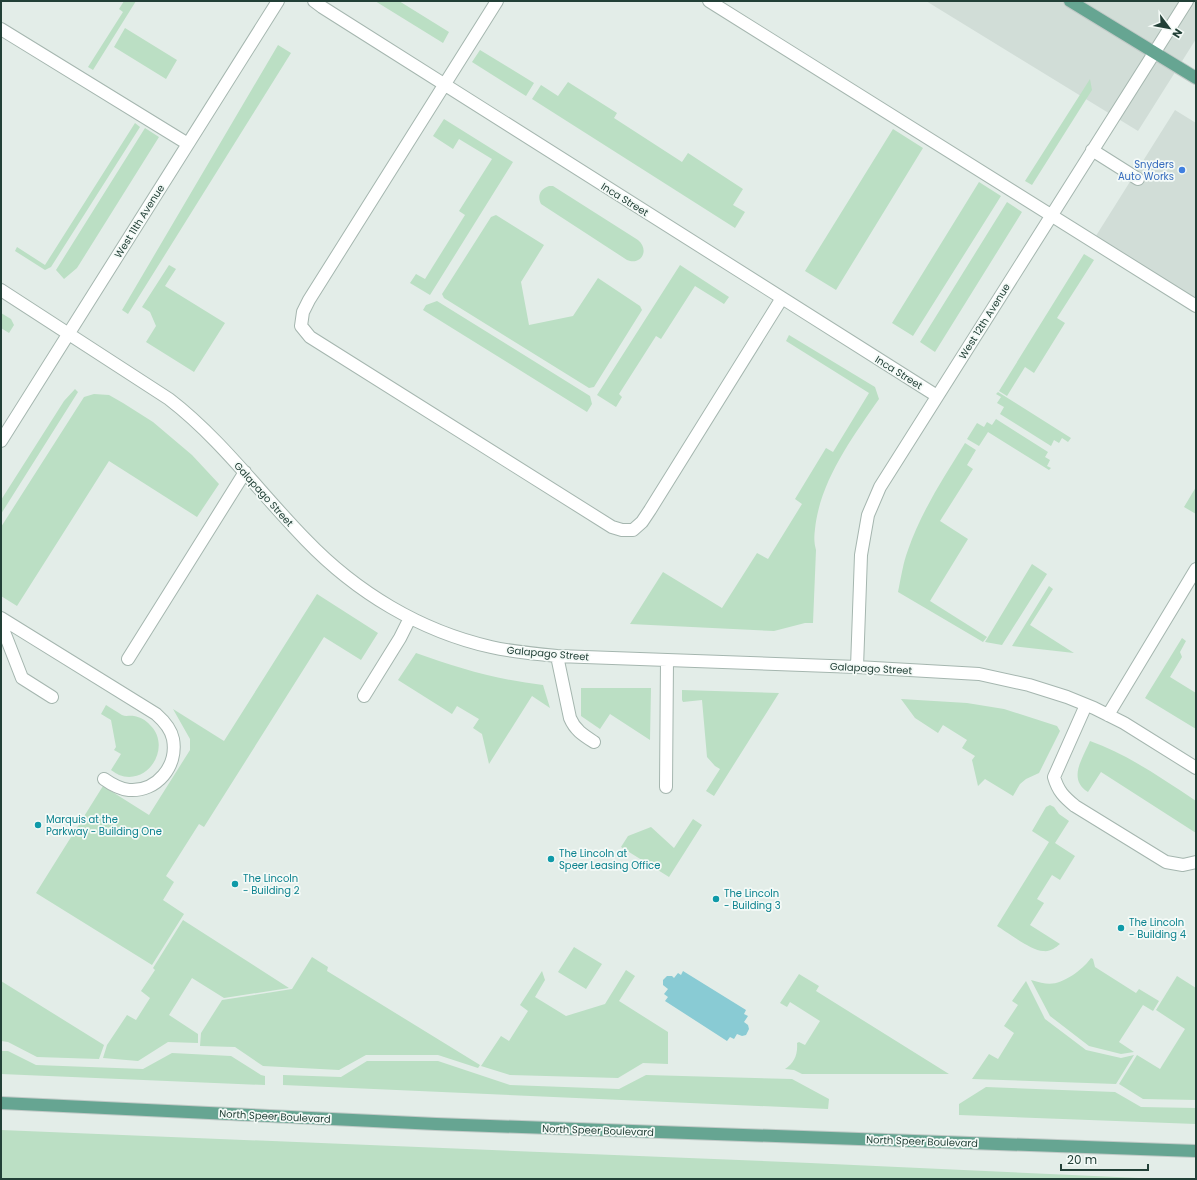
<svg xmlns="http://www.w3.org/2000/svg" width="1197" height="1180" font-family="Poppins,sans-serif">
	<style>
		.built { fill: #d1ddd7 }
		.green { fill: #bbdfc4 }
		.water { fill: #89cbd4 }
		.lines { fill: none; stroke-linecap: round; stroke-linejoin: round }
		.minor-casing { stroke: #a5b6af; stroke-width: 14 }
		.major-casing { stroke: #c1cac7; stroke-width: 14 }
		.minor { stroke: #fff; stroke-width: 12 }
		.major { stroke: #66a592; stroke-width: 12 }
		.shop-dot { fill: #3f7fe0; stroke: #f4faf7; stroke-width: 1.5 }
		.culture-dot { fill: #0f9aa8; stroke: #f4faf7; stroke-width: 1.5 }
		.labels { text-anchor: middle; stroke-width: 3.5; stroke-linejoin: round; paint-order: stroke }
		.shop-label { font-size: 10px; fill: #366cbe; stroke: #f4faf7; text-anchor: end }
		.street-label { font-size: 10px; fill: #224037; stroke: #f4faf7 }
		.culture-label { font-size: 10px; fill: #0d838f; stroke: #f4faf7; text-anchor: start }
	</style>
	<rect width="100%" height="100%" fill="#e3ede8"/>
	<path class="built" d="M926,1h270v38l-58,92z
		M1175,110l21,13v180l-102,-64z"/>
	<path class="green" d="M124,1h12l-43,69 -5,-3 35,-55 -4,-3z
		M375,1h24l50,31 -6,11z
		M125,28l52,32 -11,19 -52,-32z
		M278,45l13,8 -163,261 -6,-4z
		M480,50l54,33 -8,13 -54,-34z
		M1090,79l2,11 -60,95 -7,-4z
		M568,82l49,31 -3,5 68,44 6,-9 55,36 -10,16 12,7 -10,16 -203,-129 9,-14 17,11z
		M444,119l69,43 -83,133 -20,-12 6,-9 9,5 40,-64 -6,-4 33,-52 -33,-20 -6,10 -20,-13z
		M135,123l5,4 -89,140 -6,3 -30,-19 2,-4 28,18z
		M145,128l14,9 -82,131 -13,11 -8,-9z
		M893,129l30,19 -87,142 -31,-19z
		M979,182l22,14 -88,140 -21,-13z
		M549,186h4l85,54c12,10 3,26 -11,20l-86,-56c-4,-8 -1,-15 8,-18z
		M1007,202l15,10 -87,140 -15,-10z
		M496,215l48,30 -23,37 8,43 44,-9 25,-38 42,28 2,4 -48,77 -5,1 -145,-90 -2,-4 49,-77z
		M1084,254l10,6 -37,58 8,5 -31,50 -9,-6 -18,29 -8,-5z
		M169,265l7,4 -11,17 60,37 -31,49 -48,-30 10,-16 -6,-14 -8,-5z
		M680,265l49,32 -5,7 -29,-18 -34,53 -5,-3 -37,58 3,3 -6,10 -19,-12z
		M437,301l153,95 2,8 -5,8 -164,-102 3,-5z
		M1,313l10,6 3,6 -5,8 -8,-5z
		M789,335l86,52 4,12c-27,39 -59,82 -64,130 -1,8 -1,14 1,21l-3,73h-8l-31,8 -144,-7 33,-52 59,36 35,-55 11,6 34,-55 -7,-5 31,-51 7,4 36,-59 -83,-52z
		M75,389l3,3 -77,122v-14l63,-99z
		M998,392l73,46 -3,4 -6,-4 -3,5 -5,-3 -3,6 -51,-32 4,-7 -7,-4 4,-6 -5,-3z
		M94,394l15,1 14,8 30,19 39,33 27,29 -22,33 -88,-56 -92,145 -16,-10v-69l83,-130z
		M996,419l52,33 -3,5 5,3 -3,6 4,2 -2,2 -61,-38 -9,14 -12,-7 10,-16 7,4 3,-5 5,3z
		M965,443l11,7 -9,15 6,4 -33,52 28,18 -38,62 57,36 -4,5 -85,-50c3,-14 5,-29 10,-42 13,-38 36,-73 57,-107z
		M1196,487v27l-12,-7z
		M1032,564l15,10 -45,71 -17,-3z
		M1049,586l4,3 -23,36 44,28 -62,-7z
		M317,594l61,39 -17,27 -37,-23 -120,190 -5,-3 -33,52 8,6 -11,18 21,14 -32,51 -116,-72 67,-107 46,29 41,-65v-11l-17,-30 51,32z
		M1182,638l4,3 -6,11 2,5 -12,20 26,16v36l-51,-31z
		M416,653c41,15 83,27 127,32l7,23 -18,-12 -43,68 -7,-30 -9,-6 6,-9 -22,-13 -5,8 -54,-34z
		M581,688h70l-1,52 -40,-26 -10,15 -19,-13z
		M682,690l97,3 -65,103 -8,-5 14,-22 -5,-3 -8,-9 -5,-57 -19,2 -1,-2z
		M901,699l66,4 37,6 53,17 3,5 -21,42 -13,6 -6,5 -7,12 -28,-17 -7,7 -6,-26 3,-4 -13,-8 5,-8 -24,-15 -5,8 -23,-15z
		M106,705c5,3 11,7 16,10 4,2 8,0 12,1 6,1 12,4 16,9 22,21 -1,61 -31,50 -2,-1 -5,-3 -8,-5l10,-16 -7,-4 2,-3 -5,-27 -10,-6z
		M1090,741c37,13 73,38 106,60v32l-95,-61 -13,20c-21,-13 -5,-34 2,-51z
		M1050,805l4,2 5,7 10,7 -14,22 20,13 -15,24 -8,-5 -15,24 7,4 -14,22 30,19c-5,4 -10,8 -17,7 -11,0 -36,-19 -46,-25l52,-84 -17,-11 14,-24z
		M693,819l9,6 -33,52 -48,-30 7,-11 23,-9 23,21z
		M183,920l106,68 -65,10 -32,-20 -23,37 29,19v9l-30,-1 -30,19 -35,-3 4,-13 20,-30 9,5 14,-22 -9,-7 14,-21 -2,-2z
		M574,947l28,17 -16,25 -28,-17z
		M312,957l16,10 -1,4 153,94 -2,3 -40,-13h-72l-27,15 -76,-4 -28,-19 -35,-1 1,-13 21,-33 70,-11z
		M1091,958l2,1 2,8 41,26 3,-4 20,12 -6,10 -10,-6 -24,37 15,10 -13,2 -32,-8 -39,-30 -19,-36c19,6 26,5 42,-5 8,-6 12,-9 18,-17z
		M626,970l9,6 -16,25 49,31v32l-25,-1 -25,15 -108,-3 -29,-9 20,-30 8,5 19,-30 -8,-6 22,-34 3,9 -10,17 31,19 39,-12z
		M799,974l20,12 -3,5 133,83h-147l-8,-4 -9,-1c9,-6 13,-14 12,-26l2,-1 6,3 15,-24 -30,-19 -3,5 -7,-4z
		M1177,976l19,12v112l-53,-1 -24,-15 18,-29 23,14 25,-40 -29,-19z
		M1,981l103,64 -5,14 -62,-2 -29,-15 -7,-1z
		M1026,981l19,38 41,31 35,8 13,-3 -18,29 -144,-5 17,-25 9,5 16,-26 -10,-7 14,-21 -6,-4z
		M1,1051h7l28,14 107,4 29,-16 59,3 30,19 4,1v9l-264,-11z
		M367,1061h71l72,24 109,4 27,-14 146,4 37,20 -1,10 -545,-24v-10l58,2z
		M986,1087l129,5 26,15 55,1v16l-237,-9v-11z
		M1,1130l809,33 351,16h-1160z"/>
	<path class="water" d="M683,971l63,39 -2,4 4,2 -4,6 4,3 1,4 -3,6 -4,1 -5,-2 -3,5 -4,-2 -3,4 -62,-40 3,-4 -4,-3 4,-5 -5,-4v-5l4,-4h5l2,2 4,-5 3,2z"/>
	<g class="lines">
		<g class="minor-casing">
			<path id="minor" d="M314,1l8,6 615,389
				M497,1l-188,299 -6,12 -2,14 9,11 302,190 10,3h11l9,-8 8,-12 132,-212
				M709,1l487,305
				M1,29l187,115
				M1092,150l46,29
				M1,290l168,109c52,40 91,94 137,141 50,52 114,91 185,107 22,5 44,7 66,9l300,11 122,7 50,11 38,12 27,11 30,15 72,45
				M1,441l277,-440
				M1,618l155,96c8,7 15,15 17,25 5,27 -16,53 -44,51 -9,-1 -18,-6 -25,-11
				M1,624l21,54 30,19
				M557,656l13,62c5,12 13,17 24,24
				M128,659l117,-187
				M857,667l4,-112 7,-40 12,-28 307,-486
				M364,696l36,-58 10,-20
				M1086,705l-32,72c4,14 10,20 21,29l91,56 17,3 13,-3
				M1108,715l88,-146
				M666,787l1,-127"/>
		</g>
		<g class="major-casing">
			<path id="major" d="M1070,1l126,77
				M1,1103l435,21 760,27"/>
		</g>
		<use href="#minor" class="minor"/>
		<use href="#major" class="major"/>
	</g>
	<circle class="shop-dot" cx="1182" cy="170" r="4"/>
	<g class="culture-dot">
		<circle cx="38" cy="825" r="4"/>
		<circle cx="551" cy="859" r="4"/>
		<circle cx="235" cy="884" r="4"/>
		<circle cx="716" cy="899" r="4"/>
		<circle cx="1121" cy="928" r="4"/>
	</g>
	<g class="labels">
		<g class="shop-label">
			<text x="1174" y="168">Snyders<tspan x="1174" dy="12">Auto Works</tspan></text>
		</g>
		<g class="street-label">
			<text transform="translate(625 199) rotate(32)" y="4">Inca Street</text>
			<text transform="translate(139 221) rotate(-58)" y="4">West 11th Avenue</text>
			<text transform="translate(984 321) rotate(-58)" y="4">West 12th Avenue</text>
			<text transform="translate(899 372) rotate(32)" y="4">Inca Street</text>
			<text transform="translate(264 494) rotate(48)" y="4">Galapago Street</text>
			<text transform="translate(548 653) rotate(5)" y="4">Galapago Street</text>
			<text transform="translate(871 668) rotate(3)" y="4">Galapago Street</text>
			<text transform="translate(275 1116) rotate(3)" y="4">North Speer Boulevard</text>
			<text transform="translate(598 1130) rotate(2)" y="4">North Speer Boulevard</text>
			<text transform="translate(922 1141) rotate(2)" y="4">North Speer Boulevard</text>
		</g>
		<g class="culture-label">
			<text x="46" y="823">Marquis at the<tspan x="46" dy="12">Parkway - Building One</tspan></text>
			<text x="559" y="857">The Lincoln at<tspan x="559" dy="12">Speer Leasing Office</tspan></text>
			<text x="243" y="882">The Lincoln<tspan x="243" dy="12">- Building 2</tspan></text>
			<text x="724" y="897">The Lincoln<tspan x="724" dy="12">- Building 3</tspan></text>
			<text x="1129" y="926">The Lincoln<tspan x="1129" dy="12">- Building 4</tspan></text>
		</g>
	</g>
	<rect width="1197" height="1180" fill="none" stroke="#224037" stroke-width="4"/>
	<g transform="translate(1169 28) rotate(122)" stroke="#f4faf7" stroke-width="3" paint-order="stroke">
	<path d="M0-3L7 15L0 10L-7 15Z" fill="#224037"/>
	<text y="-6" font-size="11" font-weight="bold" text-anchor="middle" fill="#224037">N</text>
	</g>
	<path d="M1061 1164v6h87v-6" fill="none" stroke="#224037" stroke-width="2"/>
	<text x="1067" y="1164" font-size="12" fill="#224037" stroke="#f4faf7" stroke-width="3" paint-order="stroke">20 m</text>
</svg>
